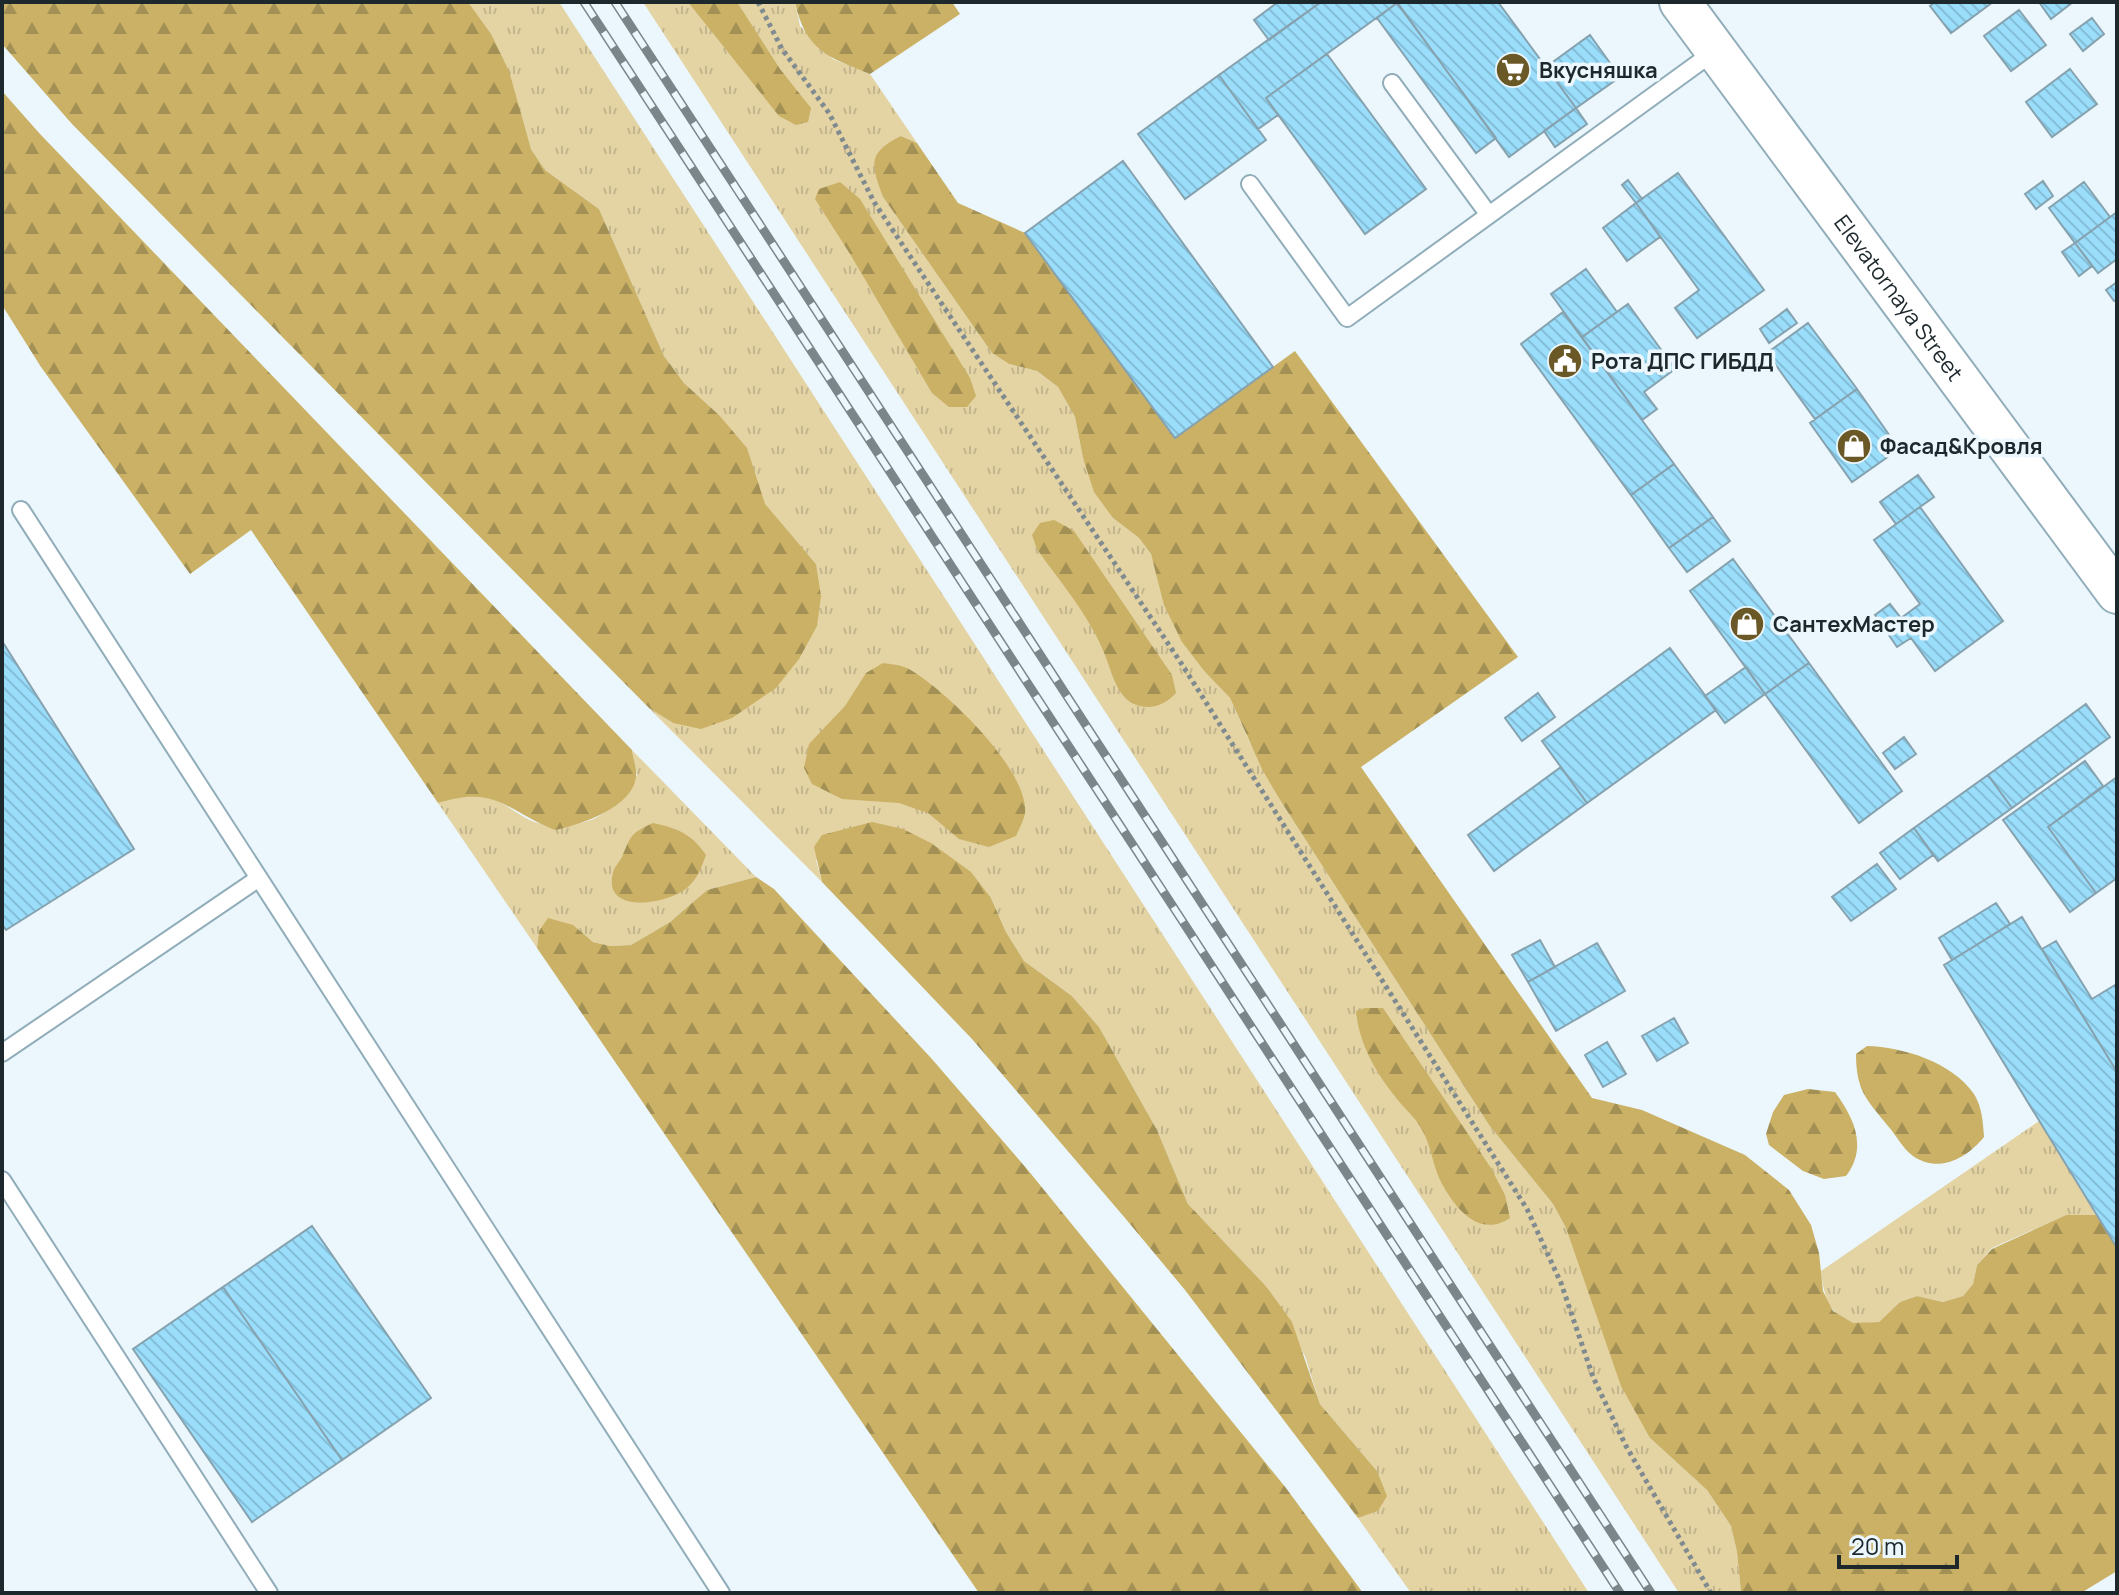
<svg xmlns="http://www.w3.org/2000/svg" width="2119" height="1595" font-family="Manrope,sans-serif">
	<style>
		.grass { fill: url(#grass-tufts) }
		.forest { fill: url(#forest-firs) }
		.building { fill: url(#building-back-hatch); stroke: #86a2af; stroke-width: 2 }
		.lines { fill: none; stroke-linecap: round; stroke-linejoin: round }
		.service-casing { stroke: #91adba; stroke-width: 20 }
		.tertiary-casing { stroke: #91adba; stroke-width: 44 }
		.path { stroke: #808b90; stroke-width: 5; stroke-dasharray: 4 4; stroke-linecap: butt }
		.service { stroke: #fff; stroke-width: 16 }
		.tertiary { stroke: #fff; stroke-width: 40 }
		.rail-casing { stroke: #7b868b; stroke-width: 9 }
		.rail { stroke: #ebf7fc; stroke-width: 6; stroke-dasharray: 18; stroke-linecap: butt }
		.labels { text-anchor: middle; stroke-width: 7; stroke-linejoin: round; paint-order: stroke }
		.poi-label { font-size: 22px; font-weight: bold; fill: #1d282d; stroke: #ebf7fc; text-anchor: start }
		.street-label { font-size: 22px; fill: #1d282d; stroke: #ebf7fc }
	</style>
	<defs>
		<pattern id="grass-tufts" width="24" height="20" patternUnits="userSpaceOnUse" patternTransform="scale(2)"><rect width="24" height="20" fill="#e4d3a3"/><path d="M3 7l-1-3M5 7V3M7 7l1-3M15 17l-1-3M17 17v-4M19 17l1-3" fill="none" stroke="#c3b58d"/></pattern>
		<pattern id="forest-firs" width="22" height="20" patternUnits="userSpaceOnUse" patternTransform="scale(2)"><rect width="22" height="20" fill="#cab166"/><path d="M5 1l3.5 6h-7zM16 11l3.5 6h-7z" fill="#a39054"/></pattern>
		<pattern id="building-back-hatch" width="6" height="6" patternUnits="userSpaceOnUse" patternTransform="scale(2)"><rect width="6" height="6" fill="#9adefc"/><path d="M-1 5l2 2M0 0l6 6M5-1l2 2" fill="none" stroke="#84bed8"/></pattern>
	</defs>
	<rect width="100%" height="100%" fill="#ebf7fc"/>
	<path class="grass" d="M468,2h91l1030,1591h-178l-53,-75 20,-7 -1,-40 -57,-67 -15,-48 -40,-71 -77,-81 -31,-74 -58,-103 -27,-31 -48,-35 -18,-29 -15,-34 -175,-38 6,22 -173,-174 24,15 143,-159 -52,-60 -9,-25 -36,-64 -35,-32 -20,-27 -65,-147 -54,-39 -14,-21 -10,-32z
		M643,2h152l5,24 33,33 37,15 47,69 -16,-7 -18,61 109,156 17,11 28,7 21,16 17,30 8,41 30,60 26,20 12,16 6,21 48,97 25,26 19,43 31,59 209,325 64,79 13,24 84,210 57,52 24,36 6,26 4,41h-62z
		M632,750l124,127 -49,13 -37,32 -39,23 -21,1 -17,-4 -21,-17 -33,6 -2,17 -99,-145c16,-5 33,-10 49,-6 19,5 33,21 51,26 5,1 13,1 19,1 43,3 56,-17 80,-49z
		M2039,1121l57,94h-30l-74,33 -15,17 -4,19 -10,12 -20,6 -26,-6 -17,6 -21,20c-7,0 -19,3 -26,1 -24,-6 -30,-31 -32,-52z"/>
	<path class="forest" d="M2,2h466l23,32 18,37 22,78 14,21 54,39 65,147 20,27 35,32 28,33 18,56 51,60 5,32 -4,30 -18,33 -23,29 -44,30 -31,11 -28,-6 -24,-15 -577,-584 -70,-80z
		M688,2h49l43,67 31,39 -3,14 -12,3 -17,-9z
		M795,2h157l8,12 -90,60c-42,-17 -65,-24 -75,-72z
		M2,91l38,43 592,616c1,8 5,18 4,26 -2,31 -56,49 -81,54 -51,-20 -57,-45 -117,-27l-187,-273 -61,44 -149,-207 -39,-62z
		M901,136l16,7 41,60 67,30 150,204 120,-86 223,306 -157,110 231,331 50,12 103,45 44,35 22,35 8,28 4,38 10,20 20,12 26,-1 21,-20 17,-6 26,6 20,-6 10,-12 4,-19 15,-16 74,-34h30l21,33v323l-36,22h-340l-4,-41 -6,-26 -24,-36 -57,-52 -29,-52 -55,-158 -13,-24 -64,-79 -209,-325 -18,-31 -32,-71 -25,-26 -23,-30 -18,-37 -13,-51 -12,-16 -26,-20 -19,-26 -11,-34 -8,-41 -17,-30 -21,-16 -28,-7 -17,-11 -109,-156c-12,-33 -16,-44 18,-61z
		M840,182l20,17 110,179 6,18 -9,11h-18l-17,-14 -82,-139 -35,-55 4,-10z
		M1054,520l20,11 98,144 4,18c-11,12 -27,19 -44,10 -16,-9 -21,-33 -27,-48 -15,-39 -45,-73 -68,-106l-5,-14 8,-12z
		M883,663c7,1 17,2 24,5 36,19 122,102 118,145 -1,7 -6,16 -9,23l-27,11 -30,-8 -31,-26 -29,-10 -57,-4 -30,-15 -8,-16 5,-24 36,-38 21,-33z
		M872,822l31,7 28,14 40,29 20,26 15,34 18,29 48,35 27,31 58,103 31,74 77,81 27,37 28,82 57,67 10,25 -9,15 -20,7 -173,-228 -60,-72 -153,-179 -150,-157 -8,-35 8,-12z
		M653,823c24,5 39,11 53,32 -5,13 -8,23 -18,32 -20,18 -86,28 -75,-14 1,-5 6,-11 9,-16 9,-22 9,-24 31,-34z
		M756,877l18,12 38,41 119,128 96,111 259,319 77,105h-384l-442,-645 2,-17 9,-13 25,7 20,17 17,4 21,-1 39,-23 37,-32z
		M1365,1008h18l108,160 14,27 5,23c-32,21 -56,-11 -70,-38 -8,-17 -9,-36 -19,-52 -6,-11 -16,-19 -24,-29 -21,-26 -38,-55 -41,-88z
		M1867,1046c36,1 85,16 107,48 8,13 9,28 10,43 -17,21 -45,37 -71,19 -10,-7 -17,-21 -25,-30 -21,-26 -32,-35 -32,-72z
		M1808,1089l27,3c19,26 33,55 11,84l-22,3 -21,-8 -34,-26 -3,-11 7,-22 11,-17z"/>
	<path class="building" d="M1278,2h43l-52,38 -15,-20z
		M1321,2l76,1 -131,95 12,17 -20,14 -39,-54z
		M1498,2l78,106 -67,49 -112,-155z
		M1935,2h58l-42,31 -21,-27z
		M2039,2h34l-22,17z
		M1397,3l99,135 -20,15 -99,-135z
		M2019,10l27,35 -35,26 -27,-35z
		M2092,18l12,16 -21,17 -13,-17z
		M1590,35l30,42 -44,31 -30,-41z
		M1327,54l99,135 -61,45 -99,-136z
		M2070,69l27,35 -45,33 -26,-35z
		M1219,75l47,65 -81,59 -47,-65z
		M1576,108l11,16 -32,23 -11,-16z
		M1123,161l150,206 -98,71 -150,-205z
		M1678,173l86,117 -67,48 -22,-30 24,-18 -63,-87z
		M1628,180l14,19 -6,4 -14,-18z
		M2043,181l10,15 -17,13 -11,-15z
		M2084,182l26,35 -35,26 -26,-35z
		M1636,203l24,34 -33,24 -24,-33z
		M2117,212v47l-19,14 -23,-30z
		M2075,243l17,23 -13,10 -17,-24z
		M1586,269l31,43 -35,25 -31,-43z
		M2117,282v17l-3,2 -8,-11z
		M1628,304l47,65 -31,23 13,17 -15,11 -60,-83z
		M1787,309l10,14 -28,20 -9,-14z
		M1563,312l111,152 -43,31 -110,-151z
		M1808,323l49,66 -42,30 -48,-66z
		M1857,389l42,60 -47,33 -42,-59z
		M1674,464l39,53 -44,31 -38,-53z
		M1918,475l16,22 -38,27 -16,-22z
		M1920,507l83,114 -68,50 -24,-33 -14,9 -22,-32 15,-11 11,14 19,-14 -46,-64z
		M1713,517l17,24 -43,31 -18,-24z
		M1733,559l76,104 -44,31 -75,-103z
		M2,641l132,208 -128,81 -4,-6z
		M1670,648l46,62 -129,93 -45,-62z
		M1809,663l93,128 -43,32 -94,-129z
		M1746,667l19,27 -40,29 -20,-27z
		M1538,693l17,24 -33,24 -17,-23z
		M2086,704l24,33 -98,71 -24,-33z
		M1904,737l12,17 -21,15 -12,-16z
		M2085,761l18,25 -55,41 48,66 -26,19 -67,-92z
		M1561,767l26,36 -93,68 -26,-36z
		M1988,775l24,33 -74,53 -24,-33z
		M2117,777v101l-21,15 -48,-66z
		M1914,828l19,27 -33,24 -20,-26z
		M1877,864l19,25 -45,32 -19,-24z
		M1996,903l14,21 -58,36 -13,-22z
		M2022,917l95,155v176l-173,-283z
		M1540,940l15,27 -27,15 -16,-27z
		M2056,941l36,58 23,-14 2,3v84l-75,-123z
		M1597,943l28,48 -69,40 -28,-49z
		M1674,1018l14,25 -31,18 -15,-25z
		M1607,1042l19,32 -23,13 -18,-32z
		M312,1226l119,172 -89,62 -119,-173z
		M223,1287l119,173 -90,62 -119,-173z"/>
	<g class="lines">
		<g class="service-casing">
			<path id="service" d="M1392,83l97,132
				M1250,184l97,134 368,-267
				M21,510l700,1083
				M2,1053l257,-175
				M2,1180l267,413"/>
		</g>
		<g class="tertiary-casing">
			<g id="tertiary">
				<path id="s1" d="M1680,2l437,591"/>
			</g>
		</g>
		<path class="path" d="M758,2l24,47 47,64 45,89 307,461 346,546 34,74 32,94 33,69 85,147"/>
		<use href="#service" class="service"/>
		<use href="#tertiary" class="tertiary"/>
		<g class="rail-casing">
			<path id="rail" d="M584,2l1036,1591
				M615,2l1036,1591"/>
		</g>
		<use href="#rail" class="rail"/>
	</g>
	<defs>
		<g id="supermarket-disc" transform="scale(1.8)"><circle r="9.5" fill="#6a5927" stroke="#ebf7fc"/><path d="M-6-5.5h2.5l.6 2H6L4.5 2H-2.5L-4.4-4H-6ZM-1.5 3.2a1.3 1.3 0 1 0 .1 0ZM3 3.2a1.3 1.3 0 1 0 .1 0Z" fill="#fff"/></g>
		<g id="civic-disc" transform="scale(1.8)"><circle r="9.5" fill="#6a5927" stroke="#ebf7fc"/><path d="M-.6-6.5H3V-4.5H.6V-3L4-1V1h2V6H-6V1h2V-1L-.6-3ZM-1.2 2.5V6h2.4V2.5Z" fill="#fff"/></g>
		<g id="shop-disc" transform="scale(1.8)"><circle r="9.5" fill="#6a5927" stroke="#ebf7fc"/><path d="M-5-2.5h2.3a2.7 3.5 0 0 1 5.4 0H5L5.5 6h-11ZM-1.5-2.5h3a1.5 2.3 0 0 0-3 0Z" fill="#fff"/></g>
	</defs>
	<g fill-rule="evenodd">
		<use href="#supermarket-disc" x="1513" y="70"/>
		<use href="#civic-disc" x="1565" y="361"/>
		<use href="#shop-disc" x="1854" y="446"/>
		<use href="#shop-disc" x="1747" y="624"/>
	</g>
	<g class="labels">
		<g class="poi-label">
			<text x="1539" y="78">Вкусняшка</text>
			<text x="1591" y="369">Рота ДПС ГИБДД</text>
			<text x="1880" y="454">Фасад&amp;Кровля</text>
			<text x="1773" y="632">СантехМастер</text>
		</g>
		<g class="street-label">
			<text dy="8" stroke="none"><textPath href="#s1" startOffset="368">Elevatornaya Street</textPath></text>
		</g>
	</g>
	<rect width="2119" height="1595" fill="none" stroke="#1d282d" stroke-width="8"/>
	<path d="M1839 1555v12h118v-12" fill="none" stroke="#1d282d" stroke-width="4"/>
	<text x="1851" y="1555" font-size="24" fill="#1d282d" stroke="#ebf7fc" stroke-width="6" paint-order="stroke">20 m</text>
</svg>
